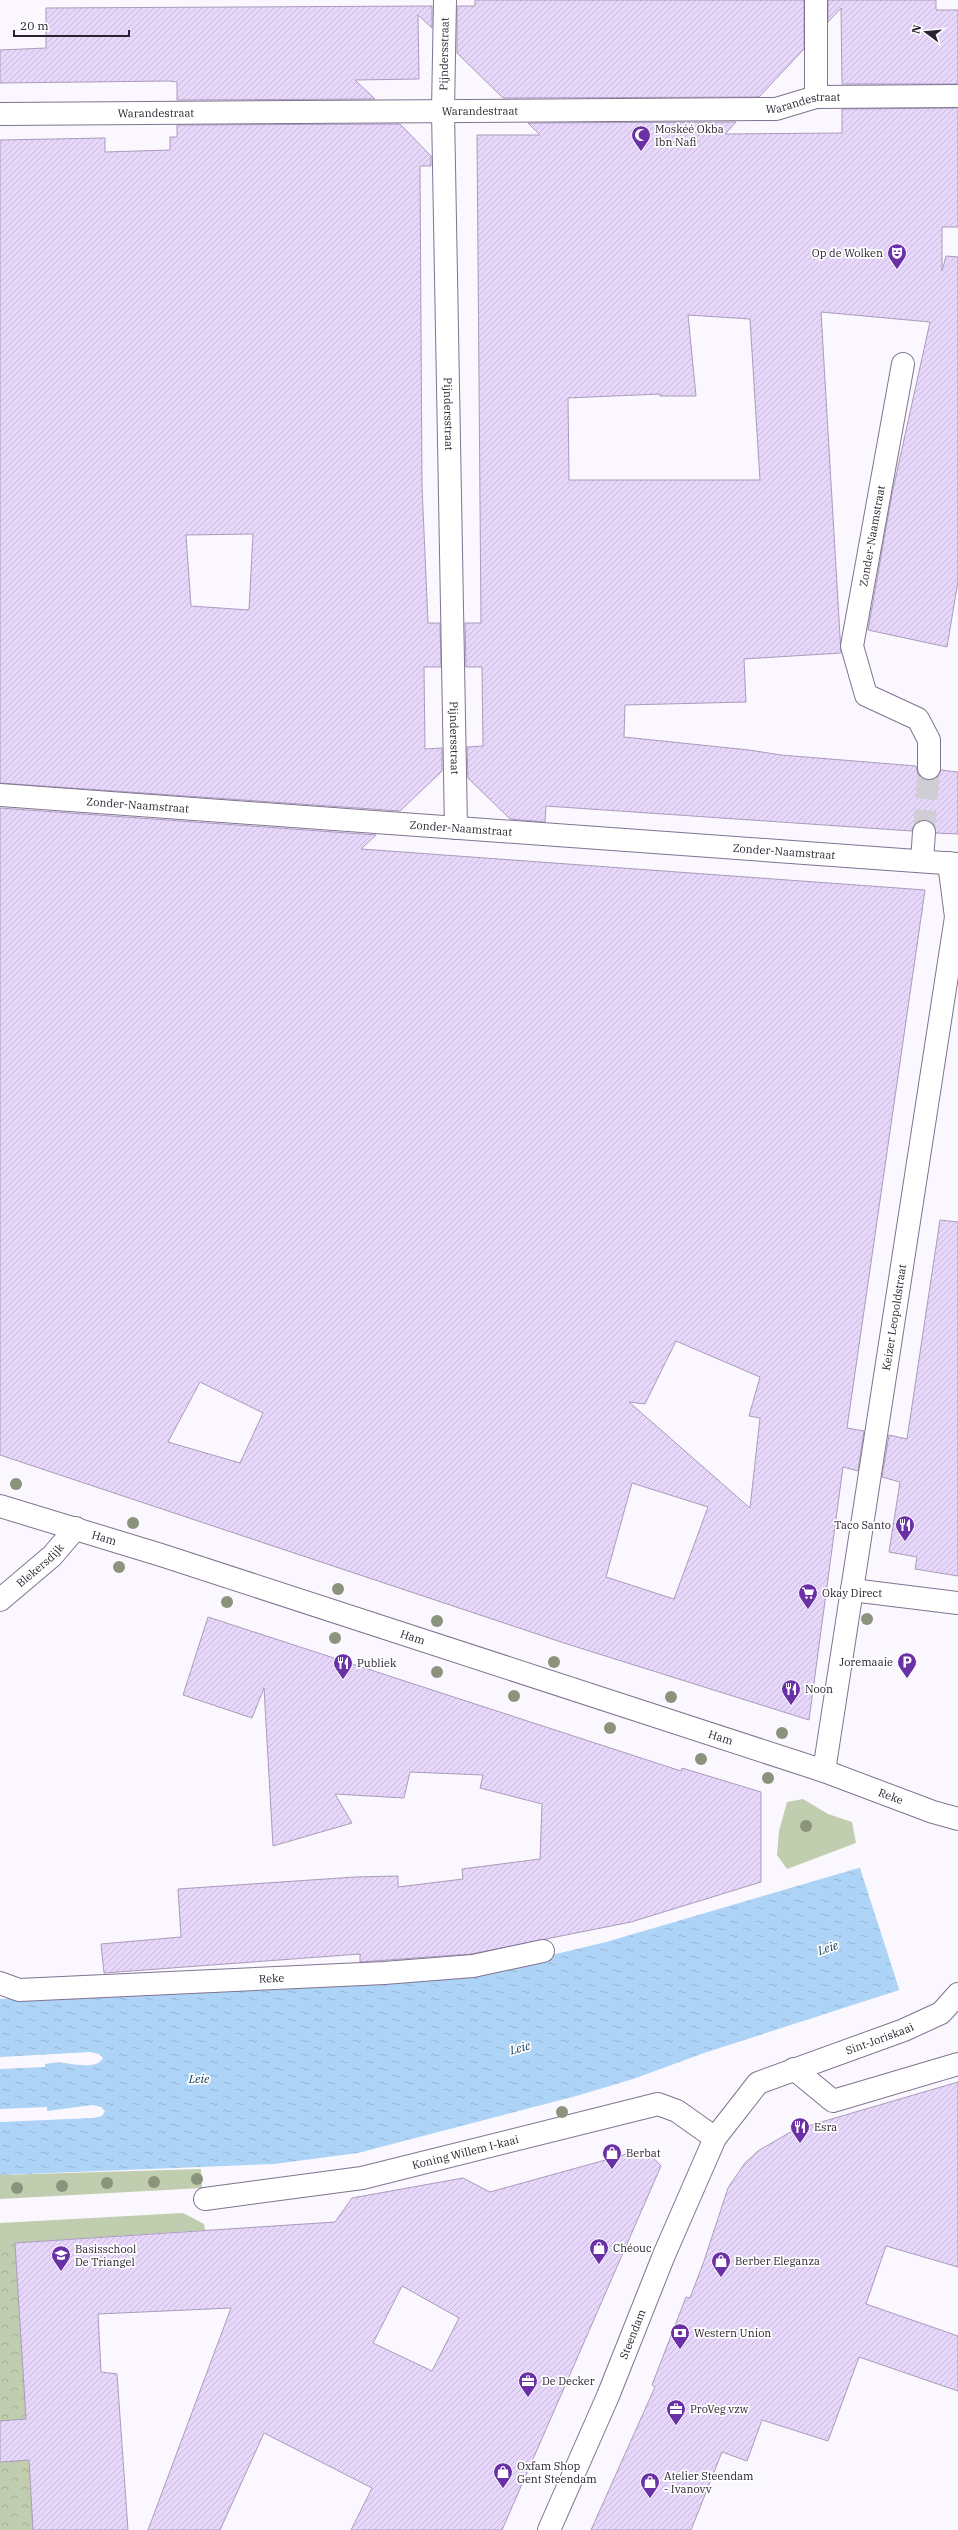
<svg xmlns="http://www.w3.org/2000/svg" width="958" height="2530" font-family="'IBM Plex Serif',serif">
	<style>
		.green { fill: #c0cdaf }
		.park { fill: url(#park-crowns) }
		.water { fill: url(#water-ripples) }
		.pier { fill: #faf7fe }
		.building { fill: url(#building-hatch); stroke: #aa9cba; fill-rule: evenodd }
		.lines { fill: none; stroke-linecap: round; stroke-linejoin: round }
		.minor-tunnel { stroke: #d0cdd5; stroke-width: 22; stroke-dasharray: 22 11; stroke-linecap: butt }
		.minor-casing { stroke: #807390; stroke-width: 24 }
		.minor { stroke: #fff; stroke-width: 22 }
		.tree { fill: #8b937c }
		.labels { text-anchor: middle; stroke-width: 3.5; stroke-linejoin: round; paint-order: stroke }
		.street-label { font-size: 11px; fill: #29232f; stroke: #fff }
		.poi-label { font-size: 11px; fill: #29232f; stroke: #fff; text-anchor: start }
		.water-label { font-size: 12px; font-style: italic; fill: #073455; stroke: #fff }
	</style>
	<defs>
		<pattern id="park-crowns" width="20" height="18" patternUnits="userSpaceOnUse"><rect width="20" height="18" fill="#c0cdaf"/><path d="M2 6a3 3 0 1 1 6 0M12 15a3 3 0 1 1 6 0" fill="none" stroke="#a5b097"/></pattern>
		<pattern id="water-ripples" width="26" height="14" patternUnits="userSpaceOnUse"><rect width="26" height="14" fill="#add3f6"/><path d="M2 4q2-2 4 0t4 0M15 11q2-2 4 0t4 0" fill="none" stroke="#95b5d3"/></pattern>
		<pattern id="building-hatch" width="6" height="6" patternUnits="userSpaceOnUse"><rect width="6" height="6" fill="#e7d7fb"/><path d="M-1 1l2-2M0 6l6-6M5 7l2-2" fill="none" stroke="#c6b8d7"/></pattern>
	</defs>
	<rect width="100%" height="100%" fill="#faf7fe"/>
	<path class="green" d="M803,1799l25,15 24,8 4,21 -69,26 -10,-14 2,-24 8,-29z
		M201,2169l1,19 -202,11v-24z
		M183,2213l21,11 1,6 -190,13 11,176 -26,7v-203z"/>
	<path class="park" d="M0,2241l15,2 19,287h-34z"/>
	<path class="water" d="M958,1839v132l-254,82 -71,26 -57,17 -218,57 -84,11 -274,11v-53l93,-4 9,-2 3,-5 -4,-4 -9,-2 -45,6v-4l-47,2v-40l45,-2v-3c6,-1 13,-2 19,-1 10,1 33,7 39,-5l-4,-4 -9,-2 -90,5v-58l357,-16 140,-15 109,-26z"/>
	<path class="pier" d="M958,1837v136l-58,19 -41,-127z"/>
	<path class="building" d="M475,0h329v49l-45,48 -256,1 -46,-45v-47h18z
		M828,0h108v10h22v74h-116l-1,-76 -13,14z
		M432,6v22l-14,-13 1,64 -64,1 20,19 -198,1v-18l-8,-1 -169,2v-33l46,-2v-40z
		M958,108v119h-16v44l4,-15 12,1v324l-11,66 -79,-17 24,-136 38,-172 -109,-10 20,341 -97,6 2,43 -121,3 -1,32 125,13 32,5 135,11 2,9 11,5 7,-1 5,-9 17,2v62l-22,-1 -5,-11 -7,-2 -10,5 -2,6 -366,-25 -1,16 -35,-3 -42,-41 -1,-31 16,-1 -1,-79h-16l-1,-44h16l-4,-488h63l-12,-12 208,-1 -11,12 117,-1v-24zM688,315l62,4 10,161h-191l-1,-82 92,-4v2h36z
		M400,124l31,32v10h-11l2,320 6,137h12l1,44h-17l1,82 17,-1v23l-42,40 -400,-28v-643l105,-2v14l65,-2v-13h7v-12zM253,534l-4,76 -58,-4 -5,-71z
		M0,808l376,27 -15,14 564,41 -78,538 17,3 -6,40 -15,-4 -34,253 -245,-77 -564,-188zM676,1341l84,36 -11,39 11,2 -10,90 -121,-106 16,2zM200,1382l63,31 -23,50 -72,-21zM632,1483l76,24 -34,92 -68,-22z
		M940,1220l18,2v354l-43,-7 2,-12 -28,-5 11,-70 -18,-5 7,-42 18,4z
		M208,1617l473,154 1,-3 79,24v90l-130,40 -160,32 -111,8v-8l-256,19 -3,-29 80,-7 -3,-48 177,-12 43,-1v11l65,-8 -1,-10 78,-10 2,-55 -62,-16 3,-13 -73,-3 -6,26 -69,-4 17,29 -79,23 -9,-158 -12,30 -69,-23z
		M958,2082v185l-72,-21 -20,58 92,32v55l-99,-34 -31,84 -66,-21 -15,41 -25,-9 -31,78h-100l64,-143 -3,-2 34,-88 4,1 14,-37 24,-73 17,-25 13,-12 36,-21z
		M645,2149l16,17 -159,364h-151l21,-42 -108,-55 -44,97h-72l83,-222 -133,6 3,58 16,2 11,156h-95l-4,-70 -29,2v-41l26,-2 -11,-176 320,-21 17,-24 111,-20 27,14zM402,2286l57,32 -27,53 -59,-28z"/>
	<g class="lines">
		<path class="minor-tunnel" d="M924,832l5,-64"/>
		<g class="minor-casing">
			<g id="minor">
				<path id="s1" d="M445,0l-2,111 13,717"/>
				<path d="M816,0v97"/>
				<path id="s2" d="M0,114l776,-5 40,-12 142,-1"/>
				<path d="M903,364l-51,282 14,49 52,24 11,21v28"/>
				<path id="s3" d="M0,795l958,69"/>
				<path d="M922,861l2,-29"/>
				<path id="s4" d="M0,1506l161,49 663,216 109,41 25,7"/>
				<path d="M852,1590l106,13"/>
				<path id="s5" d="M0,1600l52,-44 24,-28"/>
				<path id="s6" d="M824,1771l132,-854 -7,-54"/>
				<path id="s7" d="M0,1983l19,7 365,-17 89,-7 70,-15"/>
				<path d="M794,2069l39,32 125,-37"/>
				<path id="s8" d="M205,2199l157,-21 296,-74 19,7 38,27"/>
				<path id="s9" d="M549,2530l59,-134 56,-141 51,-117 43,-55 146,-53 37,-17 17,-19"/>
			</g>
		</g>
		<use href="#minor" class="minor"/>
	</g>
	<g class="tree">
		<circle cx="16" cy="1484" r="6"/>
		<circle cx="133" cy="1523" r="6"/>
		<circle cx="119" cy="1567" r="6"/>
		<circle cx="338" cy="1589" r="6"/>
		<circle cx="227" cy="1602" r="6"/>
		<circle cx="867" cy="1619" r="6"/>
		<circle cx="437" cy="1621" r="6"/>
		<circle cx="335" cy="1638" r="6"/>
		<circle cx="554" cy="1662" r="6"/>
		<circle cx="437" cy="1672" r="6"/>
		<circle cx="514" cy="1696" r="6"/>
		<circle cx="671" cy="1697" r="6"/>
		<circle cx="610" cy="1728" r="6"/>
		<circle cx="782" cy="1733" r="6"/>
		<circle cx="701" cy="1759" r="6"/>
		<circle cx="768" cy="1778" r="6"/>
		<circle cx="806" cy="1826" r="6"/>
		<circle cx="562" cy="2112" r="6"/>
		<circle cx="197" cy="2179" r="6"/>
		<circle cx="154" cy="2182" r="6"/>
		<circle cx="107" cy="2183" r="6"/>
		<circle cx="62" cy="2186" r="6"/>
		<circle cx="17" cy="2188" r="6"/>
	</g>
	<defs>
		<g id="mosque-pin" transform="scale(1)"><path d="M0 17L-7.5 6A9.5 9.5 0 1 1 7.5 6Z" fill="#6a30a6" stroke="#fff"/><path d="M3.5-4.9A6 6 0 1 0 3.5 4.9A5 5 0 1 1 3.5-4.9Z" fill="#fff"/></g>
		<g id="theatre-pin" transform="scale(1)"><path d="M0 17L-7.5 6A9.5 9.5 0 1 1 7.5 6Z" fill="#6a30a6" stroke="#fff"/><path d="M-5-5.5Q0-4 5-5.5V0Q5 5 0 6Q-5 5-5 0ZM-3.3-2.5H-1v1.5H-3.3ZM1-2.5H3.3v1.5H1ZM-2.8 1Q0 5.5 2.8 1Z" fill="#fff"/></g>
		<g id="restaurant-pin" transform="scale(1)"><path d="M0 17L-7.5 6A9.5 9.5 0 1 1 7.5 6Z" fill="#6a30a6" stroke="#fff"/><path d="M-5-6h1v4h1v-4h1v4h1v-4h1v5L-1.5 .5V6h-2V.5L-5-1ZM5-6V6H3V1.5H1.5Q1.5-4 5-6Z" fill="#fff"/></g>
		<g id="supermarket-pin" transform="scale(1)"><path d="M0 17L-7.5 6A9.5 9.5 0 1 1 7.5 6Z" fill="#6a30a6" stroke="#fff"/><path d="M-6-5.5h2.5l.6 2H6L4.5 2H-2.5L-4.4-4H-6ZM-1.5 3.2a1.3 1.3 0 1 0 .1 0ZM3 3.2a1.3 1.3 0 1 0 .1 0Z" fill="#fff"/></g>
		<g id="parking-pin" transform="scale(1)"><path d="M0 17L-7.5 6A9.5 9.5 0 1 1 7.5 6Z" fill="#6a30a6" stroke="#fff"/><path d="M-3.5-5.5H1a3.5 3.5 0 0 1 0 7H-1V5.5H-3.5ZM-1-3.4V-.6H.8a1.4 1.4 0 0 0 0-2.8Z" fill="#fff"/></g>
		<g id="shop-pin" transform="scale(1)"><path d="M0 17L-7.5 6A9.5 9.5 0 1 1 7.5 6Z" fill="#6a30a6" stroke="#fff"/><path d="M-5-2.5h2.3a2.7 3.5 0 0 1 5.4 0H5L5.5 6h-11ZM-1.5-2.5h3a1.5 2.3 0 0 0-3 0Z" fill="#fff"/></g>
		<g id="school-pin" transform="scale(1)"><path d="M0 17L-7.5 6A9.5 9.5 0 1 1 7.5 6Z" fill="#6a30a6" stroke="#fff"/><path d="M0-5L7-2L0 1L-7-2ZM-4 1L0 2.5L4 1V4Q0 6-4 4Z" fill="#fff"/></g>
		<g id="bank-pin" transform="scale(1)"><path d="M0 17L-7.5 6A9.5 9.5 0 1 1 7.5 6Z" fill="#6a30a6" stroke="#fff"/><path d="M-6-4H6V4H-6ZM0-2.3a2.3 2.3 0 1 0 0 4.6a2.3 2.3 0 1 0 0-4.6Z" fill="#fff"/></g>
		<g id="office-pin" transform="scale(1)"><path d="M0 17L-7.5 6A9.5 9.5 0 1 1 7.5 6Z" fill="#6a30a6" stroke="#fff"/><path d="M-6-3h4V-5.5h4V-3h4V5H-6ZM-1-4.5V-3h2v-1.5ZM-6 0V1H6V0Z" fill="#fff"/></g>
	</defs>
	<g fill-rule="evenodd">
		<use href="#mosque-pin" x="641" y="135"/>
		<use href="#theatre-pin" x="897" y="253"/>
		<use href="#restaurant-pin" x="905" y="1525"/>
		<use href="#supermarket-pin" x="808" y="1593"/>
		<use href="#parking-pin" x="907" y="1662"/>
		<use href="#restaurant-pin" x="343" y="1663"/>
		<use href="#restaurant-pin" x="791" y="1689"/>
		<use href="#restaurant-pin" x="800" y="2127"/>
		<use href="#shop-pin" x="612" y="2153"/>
		<use href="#shop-pin" x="599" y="2248"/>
		<use href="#school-pin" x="61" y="2255"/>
		<use href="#shop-pin" x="721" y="2261"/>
		<use href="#bank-pin" x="680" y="2333"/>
		<use href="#office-pin" x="528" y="2381"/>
		<use href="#office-pin" x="676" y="2409"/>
		<use href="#shop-pin" x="503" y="2472"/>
		<use href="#shop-pin" x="650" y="2482"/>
	</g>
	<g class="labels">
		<g class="street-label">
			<text transform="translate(444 54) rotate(-89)" y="4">Pijndersstraat</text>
			<text dy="4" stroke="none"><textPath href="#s2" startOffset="804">Warandestraat</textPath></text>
			<text dy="4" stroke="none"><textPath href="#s2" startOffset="480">Warandestraat</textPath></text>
			<text dy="4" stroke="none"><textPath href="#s2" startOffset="156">Warandestraat</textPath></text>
			<text dy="4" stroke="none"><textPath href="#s1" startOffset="414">Pijndersstraat</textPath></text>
			<text transform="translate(872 536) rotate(-80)" y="4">Zonder-Naamstraat</text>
			<text dy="4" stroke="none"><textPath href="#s1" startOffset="738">Pijndersstraat</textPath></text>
			<text dy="4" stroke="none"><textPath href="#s3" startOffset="138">Zonder-Naamstraat</textPath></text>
			<text dy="4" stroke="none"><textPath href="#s3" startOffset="462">Zonder-Naamstraat</textPath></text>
			<text dy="4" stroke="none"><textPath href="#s3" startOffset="786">Zonder-Naamstraat</textPath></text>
			<text dy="4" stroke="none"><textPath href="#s6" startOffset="459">Keizer Leopoldstraat</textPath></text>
			<text dy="4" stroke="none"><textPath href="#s4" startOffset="109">Ham</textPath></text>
			<text dy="4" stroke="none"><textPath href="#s5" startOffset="53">Blekersdijk</textPath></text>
			<text dy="4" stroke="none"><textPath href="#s4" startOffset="433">Ham</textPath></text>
			<text dy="4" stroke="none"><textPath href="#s4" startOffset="757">Ham</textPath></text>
			<text dy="4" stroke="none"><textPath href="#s4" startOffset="937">Reke</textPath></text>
			<text dy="4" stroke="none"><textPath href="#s7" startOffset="273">Reke</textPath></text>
			<text dy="4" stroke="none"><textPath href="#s9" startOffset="625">Sint-Joriskaai</textPath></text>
			<text dy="4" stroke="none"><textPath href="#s8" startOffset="265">Koning Willem I-kaai</textPath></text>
			<text dy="4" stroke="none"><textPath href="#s9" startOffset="213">Steendam</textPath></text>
		</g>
		<g class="poi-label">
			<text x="655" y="133">Moskéé Okba<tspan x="655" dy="13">Ibn Nafi</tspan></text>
			<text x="883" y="257" text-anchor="end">Op de Wolken</text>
			<text x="891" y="1529" text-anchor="end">Taco Santo</text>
			<text x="822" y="1597">Okay Direct</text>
			<text x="893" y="1666" text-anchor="end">Joremaaie</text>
			<text x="357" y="1667">Publiek</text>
			<text x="805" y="1693">Noon</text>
			<text x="814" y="2131">Esra</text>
			<text x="626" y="2157">Berbat</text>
			<text x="613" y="2252">Chéouc</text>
			<text x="75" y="2253">Basisschool<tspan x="75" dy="13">De Triangel</tspan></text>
			<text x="735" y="2265">Berber Eleganza</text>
			<text x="694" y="2337">Western Union</text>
			<text x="542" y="2385">De Decker</text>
			<text x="690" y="2413">ProVeg vzw</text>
			<text x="517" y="2470">Oxfam Shop<tspan x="517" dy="13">Gent Steendam</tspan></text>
			<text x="664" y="2480">Atelier Steendam<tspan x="664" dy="13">- Ivanovv</tspan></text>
		</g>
		<g class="water-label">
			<text transform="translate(828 1948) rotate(-19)" y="4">Leie</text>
			<text transform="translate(520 2048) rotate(-16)" y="4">Leie</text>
			<text x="199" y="2083">Leie</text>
		</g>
	</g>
	<g transform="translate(926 32) rotate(286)" stroke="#ffffff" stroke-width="3" paint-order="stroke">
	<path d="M0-3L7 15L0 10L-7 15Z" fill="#29232f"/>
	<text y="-6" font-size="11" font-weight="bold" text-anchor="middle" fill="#29232f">N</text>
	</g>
	<path d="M14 30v6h115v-6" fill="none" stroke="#29232f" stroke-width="2"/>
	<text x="20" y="30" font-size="12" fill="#29232f" stroke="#ffffff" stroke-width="3" paint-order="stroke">20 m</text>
</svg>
